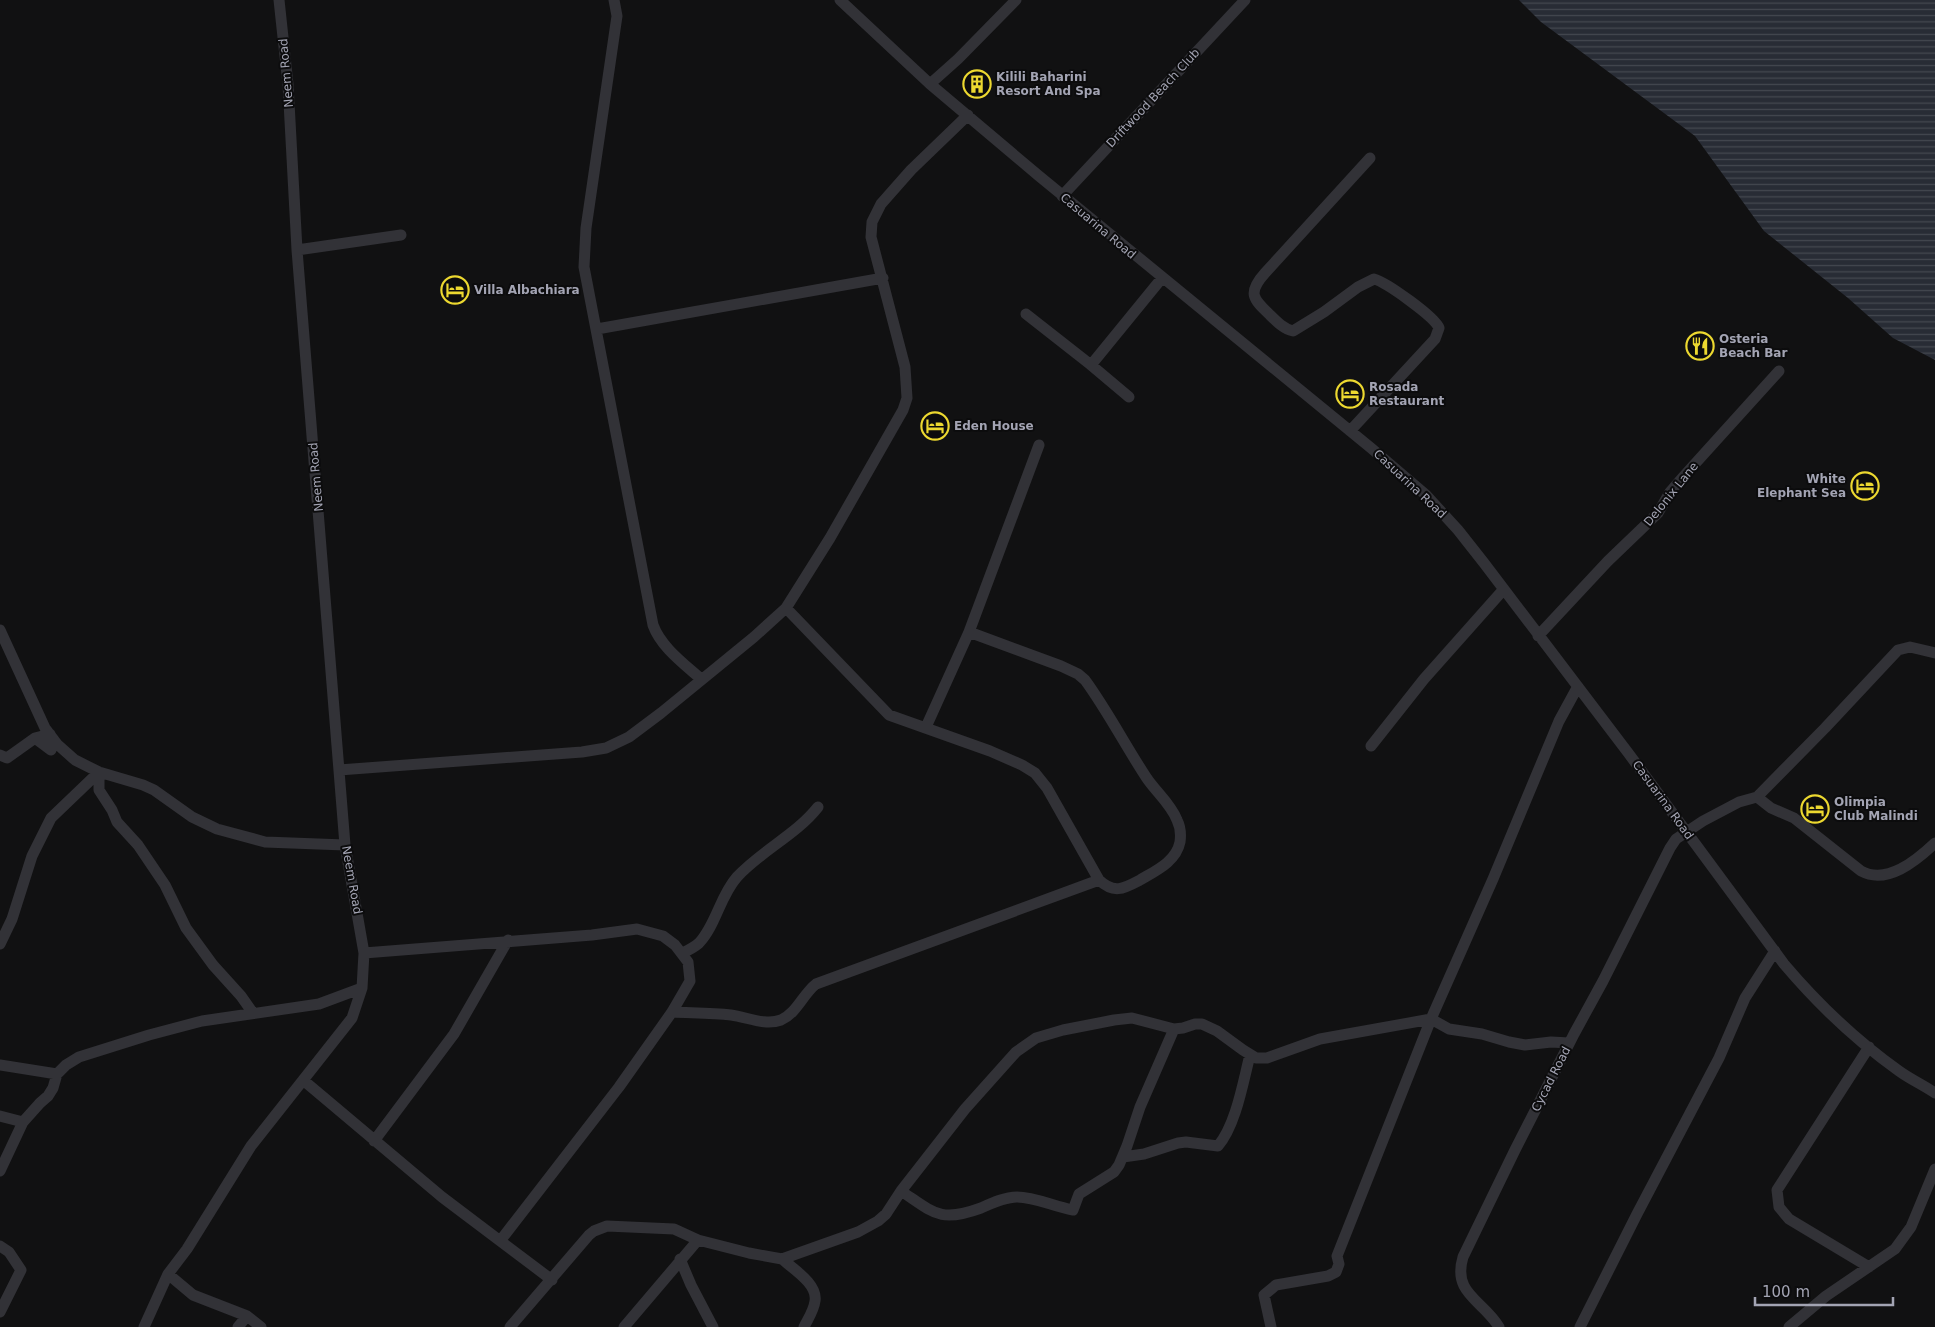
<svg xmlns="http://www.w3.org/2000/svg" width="1935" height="1327" font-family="'DejaVu Sans',sans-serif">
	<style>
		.water { fill: url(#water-rules) }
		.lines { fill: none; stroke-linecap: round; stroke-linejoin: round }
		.minor { stroke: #323237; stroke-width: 11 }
		.labels { text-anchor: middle; stroke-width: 4; stroke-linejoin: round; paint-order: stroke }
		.street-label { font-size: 12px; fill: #a3a4b3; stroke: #0c0c0d }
		.poi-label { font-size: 12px; font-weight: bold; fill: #a3a4b3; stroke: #0c0c0d; text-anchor: start }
	</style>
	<defs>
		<pattern id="water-rules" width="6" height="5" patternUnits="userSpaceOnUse" patternTransform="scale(1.25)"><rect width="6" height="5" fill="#282c35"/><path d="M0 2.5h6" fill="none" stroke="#444850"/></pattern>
	</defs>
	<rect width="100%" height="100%" fill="#111112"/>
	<path class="water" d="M1519,0h416v360l-42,-22 -45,-40 -84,-67 -69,-95 -154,-114z"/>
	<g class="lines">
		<path class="minor" d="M614,0l3,16 -31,212 -2,39 69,358c8,22 30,38 48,54
			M840,0l90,84 109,92 332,272 55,47 32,35 26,33 145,191 155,210c33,39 73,77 115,107 11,8 24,14 36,22
			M930,84l28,-25 58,-59
			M1062,196l183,-196
			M297,250l104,-15
			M1026,314l65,51 71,-87
			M597,329l286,-51
			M1091,365l38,32
			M1350,431l85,-92 4,-11c-4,-11 -53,-46 -65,-49l-16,8 -34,25 -31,19c-9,-2 -16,-9 -23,-16 -17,-16 -23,-22 -5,-42l105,-115
			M786,608l103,107 101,36 32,14 13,8 12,15 52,92c15,14 24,9 41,0 15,-9 36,-18 40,-38 1,-7 0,-16 -3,-22 -6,-16 -22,-29 -31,-43 -21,-32 -39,-67 -61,-97l-7,-6 -17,-8 -92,-34
			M0,630l45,98 12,16 18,16 24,12 44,13 11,5 38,27 25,12 48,13 80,3
			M1538,636l70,-75 50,-48 12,-21 13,-15 96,-106
			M926,727l43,-95 70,-187
			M35,738l16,12
			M1371,746l53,-67 80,-90
			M0,755l7,3 28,-20 15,-4
			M339,770l243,-18 24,-4 23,-11 32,-24 93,-76 32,-29 44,-70 73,-128 4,-12 -2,-31 -34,-130 1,-15 9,-18 30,-34 57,-55
			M99,772v18l13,20 5,12 21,23 27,40 21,43 27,37 28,31 12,17
			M1757,797l68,-69 73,-78 12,-3 25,6
			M0,944l12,-25 20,-63 19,-38 48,-46
			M364,953l228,-18 45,-6 26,7 12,9 13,17 2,19 -18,31 -53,75 -119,154
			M683,953c5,-3 12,-6 16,-10 17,-18 21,-47 38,-66 25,-27 59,-42 81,-70
			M672,1012c20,1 40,1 59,3 16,2 34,11 50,5 16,-7 22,-26 35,-36l283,-104
			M0,1065l57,9
			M303,1080l139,117 110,83
			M0,1116l23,6
			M374,1141l80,-107 54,-94
			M1123,1157l21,-3 34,-11 8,-1 32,4c18,-21 25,-64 32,-91
			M0,1171l23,-49 17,-19 8,-7 5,-8 4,-14 9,-9 13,-8 70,-22 53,-14 117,-17 43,-16
			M901,1191c33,22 39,32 80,17 11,-5 24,-11 36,-11 19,0 37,10 56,13l6,-16 35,-22 5,-7 8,-19 13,-39 34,-78
			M0,1246l9,6 12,18 -21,42
			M680,1259l11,26 22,42
			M782,1259c11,10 36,25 33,42 -1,9 -7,18 -11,26
			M1869,1267l-80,-48 -10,-12 -2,-17 92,-143
			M168,1274l25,21 54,21 14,11
			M144,1327l24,-53 19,-25 64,-103 101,-128 10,-30 2,-35 -19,-108 -48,-595 -9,-166 -9,-84
			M238,1327l9,-11
			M510,1327l79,-92 5,-4 13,-5 67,3 24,11 51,13 33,6 76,-27 20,-11 8,-7 15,-23 64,-82 51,-57 20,-14 27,-8 51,-10 18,-2 42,11 9,-1 12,-4h7l15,7 26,19 13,8h11l53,-19 111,-20 18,10 33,5 27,8 16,3 26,-3 18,1
			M624,1327l74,-87
			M1271,1327l-7,-32 12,-10 52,-9 8,-4 3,-8 -2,-8 94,-237 62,-140 66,-158 18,-33
			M1499,1327c-16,-27 -47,-33 -36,-70l52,-107 59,-116 29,-53 67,-133 6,-9 27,-18 36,-19 18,-5 14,11 23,10 67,53c26,14 55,-10 74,-28
			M1580,1327l57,-113 82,-156 26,-60 30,-47
			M1789,1327l37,-31 69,-47 16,-22 24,-58"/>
	</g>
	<defs>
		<g id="building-ring" transform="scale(1.4375)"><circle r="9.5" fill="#0c0c0d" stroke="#ecd830" stroke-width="1.5"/><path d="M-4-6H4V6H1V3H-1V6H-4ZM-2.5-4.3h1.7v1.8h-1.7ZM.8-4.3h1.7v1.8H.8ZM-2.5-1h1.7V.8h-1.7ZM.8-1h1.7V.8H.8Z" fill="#ecd830"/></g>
		<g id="hotel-ring" transform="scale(1.4375)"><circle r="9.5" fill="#0c0c0d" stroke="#ecd830" stroke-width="1.5"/><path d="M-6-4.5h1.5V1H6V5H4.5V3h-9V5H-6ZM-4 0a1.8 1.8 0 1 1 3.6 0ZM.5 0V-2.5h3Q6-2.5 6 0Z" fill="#ecd830"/></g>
		<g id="restaurant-ring" transform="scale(1.4375)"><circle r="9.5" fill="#0c0c0d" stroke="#ecd830" stroke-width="1.5"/><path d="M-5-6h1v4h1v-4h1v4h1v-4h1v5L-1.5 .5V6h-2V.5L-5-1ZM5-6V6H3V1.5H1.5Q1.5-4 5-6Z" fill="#ecd830"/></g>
	</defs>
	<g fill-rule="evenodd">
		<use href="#building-ring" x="977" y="84"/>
		<use href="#hotel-ring" x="455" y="290"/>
		<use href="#restaurant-ring" x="1700" y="346"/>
		<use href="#hotel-ring" x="1350" y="394"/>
		<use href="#hotel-ring" x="935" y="426"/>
		<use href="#hotel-ring" x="1865" y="486"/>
		<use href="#hotel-ring" x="1815" y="809"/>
	</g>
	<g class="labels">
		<g class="street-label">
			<text transform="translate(286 73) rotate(-95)" y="4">Neem Road</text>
			<text transform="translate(1153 98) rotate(-47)" y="4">Driftwood Beach Club</text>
			<text transform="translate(1098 226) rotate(40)" y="4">Casuarina Road</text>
			<text transform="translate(316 477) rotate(-95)" y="4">Neem Road</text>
			<text transform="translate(1410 484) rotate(43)" y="4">Casuarina Road</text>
			<text transform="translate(1671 494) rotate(-51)" y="4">Delonix Lane</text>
			<text transform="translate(1663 800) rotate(54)" y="4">Casuarina Road</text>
			<text transform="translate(352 880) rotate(80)" y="4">Neem Road</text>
			<text transform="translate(1551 1079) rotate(-63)" y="4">Cycad Road</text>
		</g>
		<g class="poi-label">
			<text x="996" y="81">Kilili Baharini<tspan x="996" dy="14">Resort And Spa</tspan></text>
			<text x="474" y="294">Villa Albachiara</text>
			<text x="1719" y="343">Osteria<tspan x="1719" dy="14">Beach Bar</tspan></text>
			<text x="1369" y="391">Rosada<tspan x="1369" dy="14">Restaurant</tspan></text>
			<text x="954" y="430">Eden House</text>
			<text x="1846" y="483" text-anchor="end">White<tspan x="1846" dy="14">Elephant Sea</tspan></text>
			<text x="1834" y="806">Olimpia<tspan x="1834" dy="14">Club Malindi</tspan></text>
		</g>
	</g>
	<path d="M1755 1297v8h138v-8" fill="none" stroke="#a3a4b3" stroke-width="2.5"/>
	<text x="1762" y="1297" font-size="15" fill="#a3a4b3" stroke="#0c0c0d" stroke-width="4" paint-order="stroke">100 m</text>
</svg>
